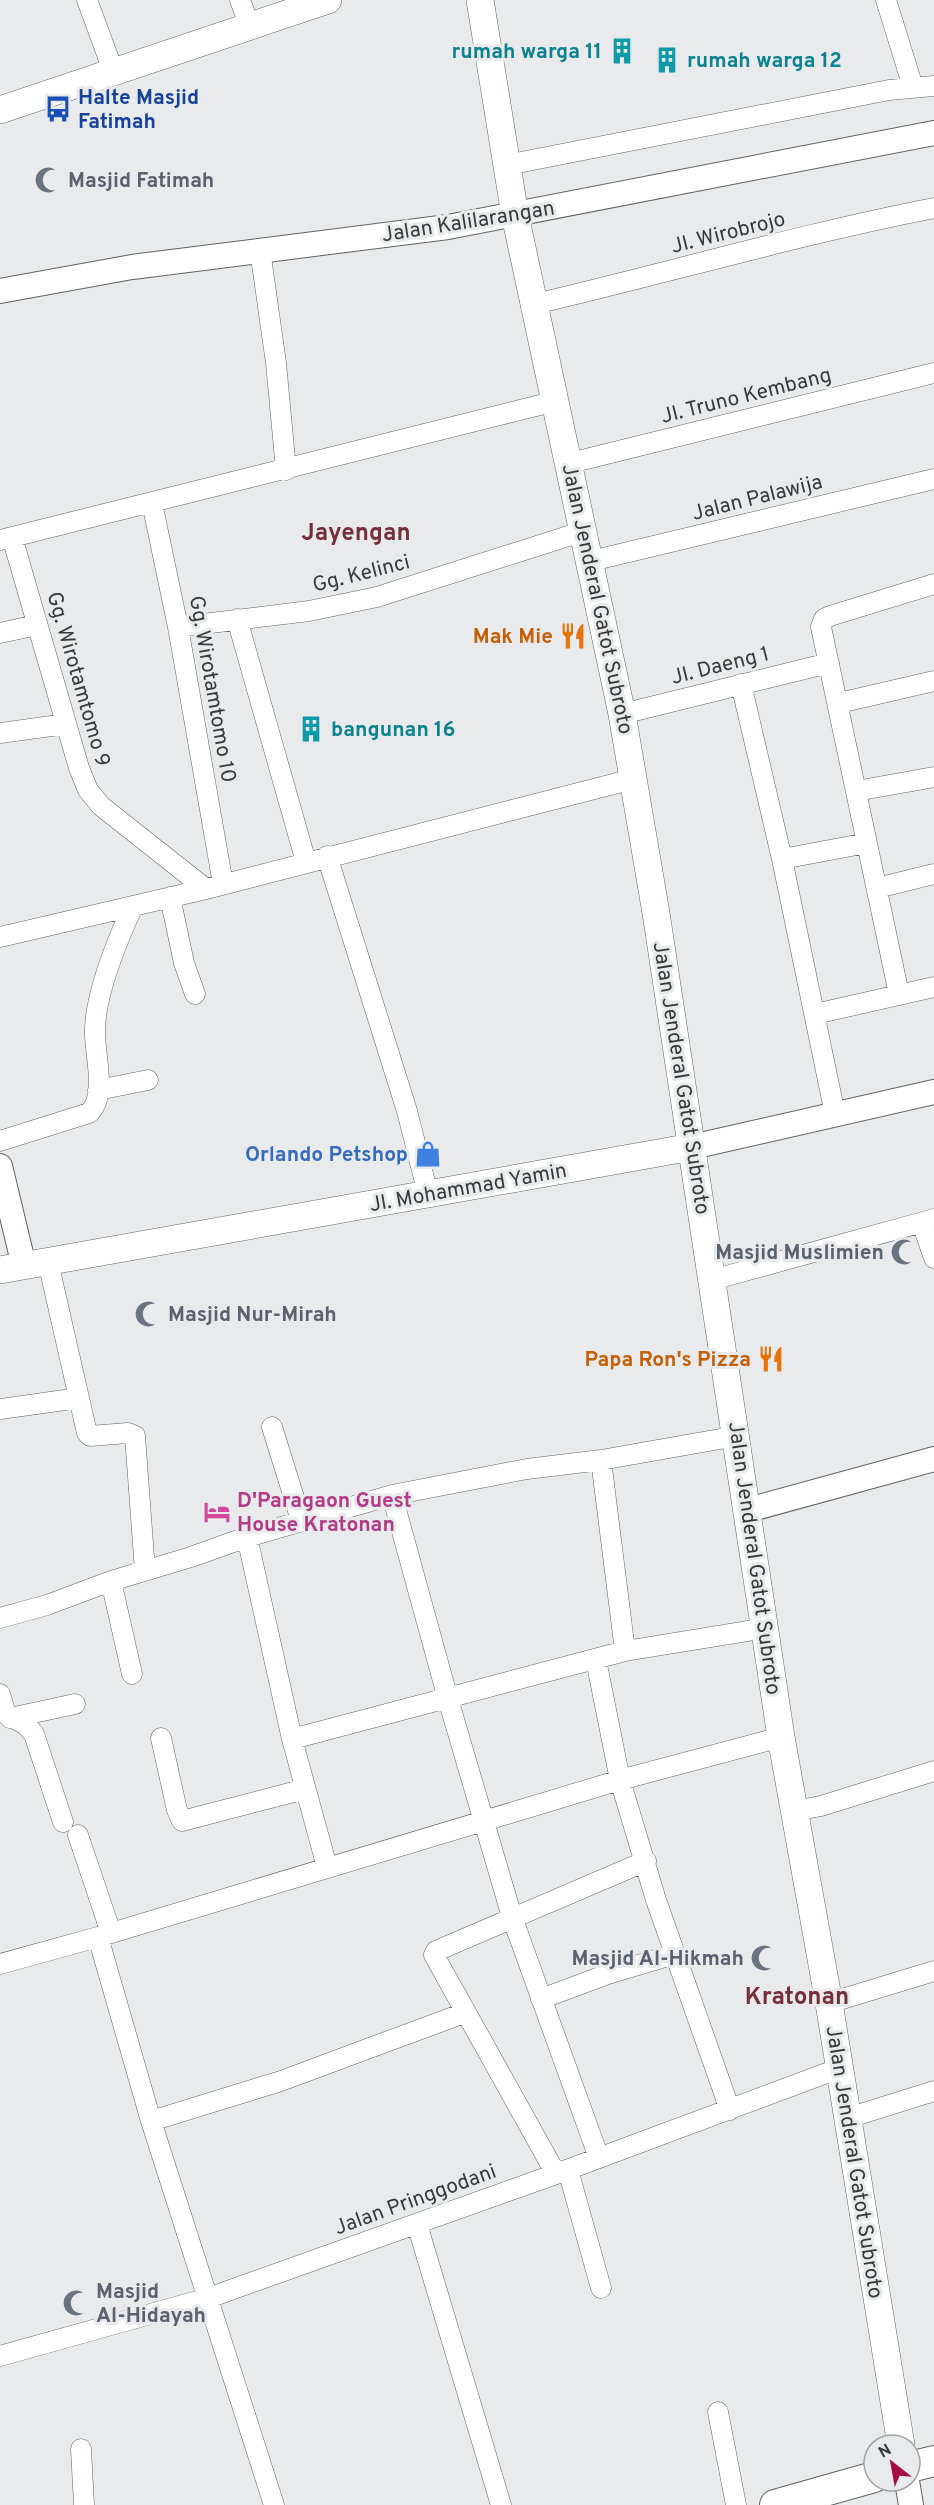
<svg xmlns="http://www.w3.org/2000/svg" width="934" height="2505" font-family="Overpass,sans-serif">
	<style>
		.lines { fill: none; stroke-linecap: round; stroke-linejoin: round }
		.minor-casing { stroke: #616264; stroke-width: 21 }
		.tertiary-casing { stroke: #616264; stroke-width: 26 }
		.secondary-casing { stroke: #616264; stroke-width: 28 }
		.primary-casing { stroke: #616264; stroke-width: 32 }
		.minor { stroke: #fff; stroke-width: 20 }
		.tertiary { stroke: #fff; stroke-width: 24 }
		.secondary { stroke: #fff; stroke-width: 27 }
		.primary { stroke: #fff; stroke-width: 30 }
		.labels { text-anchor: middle; stroke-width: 6; stroke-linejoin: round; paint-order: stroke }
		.culture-label { font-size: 21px; font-weight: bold; fill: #0d838f; stroke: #e9eaec; text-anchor: start }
		.transit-label { font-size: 21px; font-weight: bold; fill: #164399; stroke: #e9eaec; text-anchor: start }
		.worship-label { font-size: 21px; font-weight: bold; fill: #5b616d; stroke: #e9eaec; text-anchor: start }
		.street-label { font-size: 21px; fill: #39393a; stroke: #e9eaec }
		.food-label { font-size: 21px; font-weight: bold; fill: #c56008; stroke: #e9eaec; text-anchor: end }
		.shop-label { font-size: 21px; font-weight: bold; fill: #366cbe; stroke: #e9eaec; text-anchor: end }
		.hotel-label { font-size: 21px; font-weight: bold; fill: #b23c85; stroke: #e9eaec; text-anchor: start }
		.quarter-label { font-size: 24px; font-weight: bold; fill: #76303d; stroke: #e9eaec }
	</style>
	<rect width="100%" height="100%" fill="#e9eaec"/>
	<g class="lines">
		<g class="minor-casing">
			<path id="minor" d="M87,0l27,73
				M240,0l10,27
				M886,0l27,87
				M507,165l382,-75 45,-4
				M260,250l16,113 10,107
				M535,304c133,-31 265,-70 399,-96
				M570,463l364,-90
				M152,503l26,124 45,257
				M12,537l67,231 9,22 13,16 105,83
				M0,540l556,-139
				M591,561l343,-82
				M237,619l69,243
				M178,627l131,-16 68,-14 207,-66
				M0,633l37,-8
				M741,684l41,175 53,255
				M839,703l95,-22
				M622,714l207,-51
				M0,733l66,-9
				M856,791l78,-14
				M327,856l80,255 21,83
				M782,859l85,-16
				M877,888l57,-14
				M170,897l14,66 11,31
				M0,937l206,-48 427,-110
				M899,994l-78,-367 3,-8 6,-3 104,-32
				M815,1014l119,-27
				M98,1090l50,-10
				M0,1141l89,-28c19,-17 5,-60 6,-82 0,-38 22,-90 38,-125
				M922,1223l12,35
				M48,1262l39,171 3,3 38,-3 7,3 10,135
				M712,1280l222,-61
				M0,1409l79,-11
				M272,1427l29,93
				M601,1460l24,191
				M392,1495l56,204 64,218 87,241
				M247,1537l45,202 35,128
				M111,1581l21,93
				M0,1618l47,-13 64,-24 80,-24 56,-20 145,-42 135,-26 74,-9 136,-24
				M596,1660l24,120 36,120 74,210
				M0,1694l6,20 20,11 8,9 29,88
				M10,1718l65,-14
				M161,1738l16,72 5,11 123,-32
				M292,1739l333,-88 141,-23
				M794,1811l27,-5 113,-35
				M78,1835l33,98
				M98,1937l53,184 123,384
				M0,1964l98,-27 522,-157 161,-43
				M541,1999l67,-25 67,-20
				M829,2003l105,-32
				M848,2118l86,-27
				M151,2121l130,-40 183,-68
				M568,2170l33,118
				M556,2174l-122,-219 2,-4 210,-90
				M417,2224l84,281
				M0,2356l208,-58 348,-124 284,-106
				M718,2412l18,93
				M81,2449l3,56"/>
		</g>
		<g class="tertiary-casing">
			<path id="tertiary" d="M0,291l132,-24 316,-40 486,-94
				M692,1147l242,-55
				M0,1166l24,100
				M748,1510l186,-51
				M907,2481l4,24"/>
		</g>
		<g class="secondary-casing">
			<path id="secondary" d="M480,0l35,215 107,499 34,199 125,824 48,266 72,442
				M0,110l328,-110
				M0,1270l692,-123"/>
		</g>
		<g class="primary-casing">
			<path id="primary" d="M910,2467l24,-6
				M775,2505l99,-28"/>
		</g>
		<use href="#minor" class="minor"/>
		<use href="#tertiary" class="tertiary"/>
		<use href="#secondary" class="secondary"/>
		<use href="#primary" class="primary"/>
	</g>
	<defs>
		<g id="building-bare" transform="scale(2.07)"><path d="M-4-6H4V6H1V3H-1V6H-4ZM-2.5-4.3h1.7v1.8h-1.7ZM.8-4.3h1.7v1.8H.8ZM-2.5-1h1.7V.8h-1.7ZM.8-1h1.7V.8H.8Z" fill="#0f9aa8" stroke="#e9eaec" stroke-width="2.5" paint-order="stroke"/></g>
		<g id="bus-bare" transform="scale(2.07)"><path d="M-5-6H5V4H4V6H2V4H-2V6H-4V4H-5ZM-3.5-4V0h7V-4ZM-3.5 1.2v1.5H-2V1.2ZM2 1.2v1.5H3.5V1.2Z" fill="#1a4fb4" stroke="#e9eaec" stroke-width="2.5" paint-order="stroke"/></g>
		<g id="mosque-bare" transform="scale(2.07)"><path d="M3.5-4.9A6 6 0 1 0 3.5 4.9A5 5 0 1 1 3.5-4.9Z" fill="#6b7280" stroke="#e9eaec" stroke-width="2.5" paint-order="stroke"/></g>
		<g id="restaurant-bare" transform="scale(2.07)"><path d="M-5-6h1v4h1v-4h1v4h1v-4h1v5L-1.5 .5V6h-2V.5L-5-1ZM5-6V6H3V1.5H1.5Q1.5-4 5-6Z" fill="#e8710a" stroke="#e9eaec" stroke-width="2.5" paint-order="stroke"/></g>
		<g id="shop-bare" transform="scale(2.07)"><path d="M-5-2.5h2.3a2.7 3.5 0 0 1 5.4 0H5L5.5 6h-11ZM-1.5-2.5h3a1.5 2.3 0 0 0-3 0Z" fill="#3f7fe0" stroke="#e9eaec" stroke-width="2.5" paint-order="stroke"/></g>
		<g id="hotel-bare" transform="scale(2.07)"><path d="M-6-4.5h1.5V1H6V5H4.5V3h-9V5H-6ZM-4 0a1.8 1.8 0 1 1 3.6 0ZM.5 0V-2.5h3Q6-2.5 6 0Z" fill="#d1479c" stroke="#e9eaec" stroke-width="2.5" paint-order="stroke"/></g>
	</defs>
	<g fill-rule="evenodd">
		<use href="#building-bare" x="622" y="51"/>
		<use href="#building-bare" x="667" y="60"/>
		<use href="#bus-bare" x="58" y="109"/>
		<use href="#mosque-bare" x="48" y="180"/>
		<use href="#restaurant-bare" x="573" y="636"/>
		<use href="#building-bare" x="311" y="729"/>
		<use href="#shop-bare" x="428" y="1154"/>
		<use href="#mosque-bare" x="904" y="1252"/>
		<use href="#mosque-bare" x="148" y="1314"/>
		<use href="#restaurant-bare" x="771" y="1359"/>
		<use href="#hotel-bare" x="217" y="1512"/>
		<use href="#mosque-bare" x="764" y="1958"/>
		<use href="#mosque-bare" x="76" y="2303"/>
	</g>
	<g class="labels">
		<g class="culture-label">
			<text x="602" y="58" text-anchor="end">rumah warga 11</text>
			<text x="687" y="67">rumah warga 12</text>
			<text x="331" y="736">bangunan 16</text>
		</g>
		<g class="transit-label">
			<text x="78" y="104">Halte Masjid<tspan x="78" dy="24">Fatimah</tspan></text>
		</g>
		<g class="worship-label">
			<text x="68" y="187">Masjid Fatimah</text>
			<text x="884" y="1259" text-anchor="end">Masjid Muslimien</text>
			<text x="168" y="1321">Masjid Nur-Mirah</text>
			<text x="744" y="1965" text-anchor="end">Masjid Al-Hikmah</text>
			<text x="96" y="2298">Masjid<tspan x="96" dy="24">Al-Hidayah</tspan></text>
		</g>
		<g class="street-label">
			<text transform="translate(468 221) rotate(-9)" y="7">Jalan Kalilarangan</text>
			<text transform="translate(728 232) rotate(-14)" y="7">Jl. Wirobrojo</text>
			<text transform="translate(746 395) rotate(-14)" y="7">Jl. Truno Kembang</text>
			<text transform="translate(757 497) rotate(-14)" y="7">Jalan Palawija</text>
			<text transform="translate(361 573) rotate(-14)" y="7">Gg. Kelinci</text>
			<text transform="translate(598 599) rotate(78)" y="7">Jalan Jenderal Gatot Subroto</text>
			<text transform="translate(720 665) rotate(-14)" y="7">Jl. Daeng 1</text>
			<text transform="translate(79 679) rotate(74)" y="7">Gg. Wirotamtomo 9</text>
			<text transform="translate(213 689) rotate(80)" y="7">Gg. Wirotamtomo 10</text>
			<text transform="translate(682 1078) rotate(81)" y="7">Jalan Jenderal Gatot Subroto</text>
			<text transform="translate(468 1187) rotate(-10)" y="7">Jl. Mohammad Yamin</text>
			<text transform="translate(755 1558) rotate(82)" y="7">Jalan Jenderal Gatot Subroto</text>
			<text transform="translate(855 2162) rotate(81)" y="7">Jalan Jenderal Gatot Subroto</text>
			<text transform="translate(415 2199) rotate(-20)" y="7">Jalan Pringgodani</text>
		</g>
		<g class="food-label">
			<text x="553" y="643">Mak Mie</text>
			<text x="751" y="1366">Papa Ron's Pizza</text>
		</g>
		<g class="shop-label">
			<text x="408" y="1161">Orlando Petshop</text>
		</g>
		<g class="hotel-label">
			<text x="237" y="1507">D'Paragaon Guest<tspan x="237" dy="24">House Kratonan</tspan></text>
		</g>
		<g class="quarter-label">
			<text x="356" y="540">Jayengan</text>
			<text x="797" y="2004">Kratonan</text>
		</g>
	</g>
	<g transform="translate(892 2463) rotate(329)"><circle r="28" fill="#e9eaec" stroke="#a3a3a5" stroke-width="1.5"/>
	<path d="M0-4.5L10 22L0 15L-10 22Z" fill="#a60e42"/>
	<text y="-9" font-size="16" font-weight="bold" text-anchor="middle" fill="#39393a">N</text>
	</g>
</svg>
